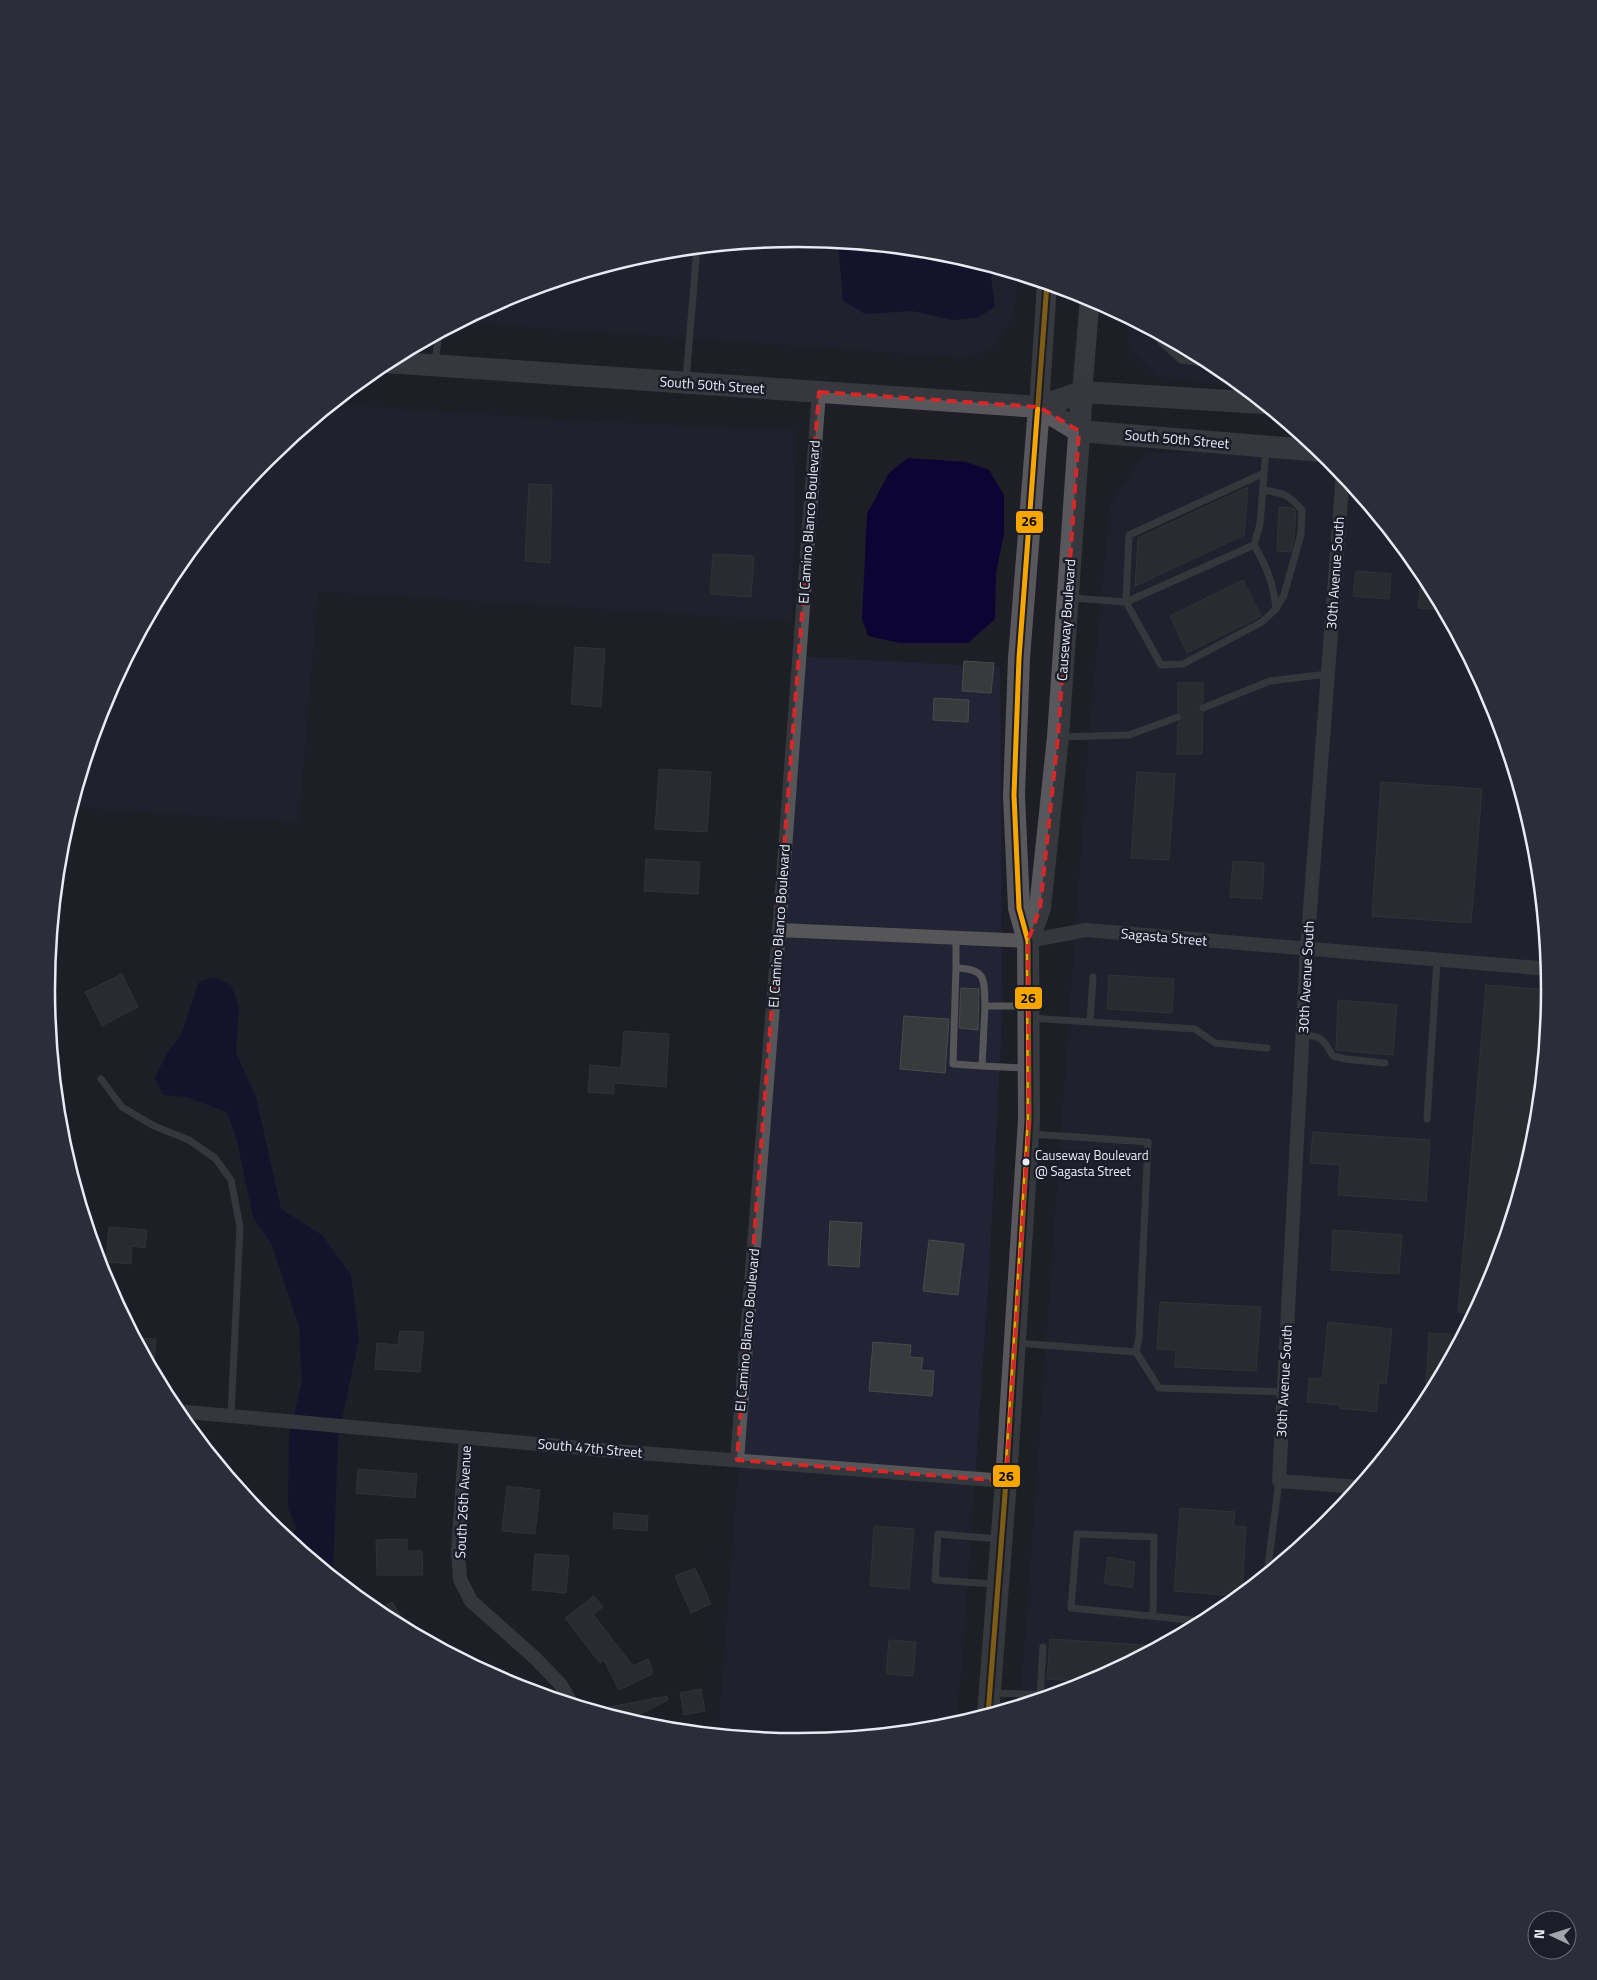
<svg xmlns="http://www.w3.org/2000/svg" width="1597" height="1980" font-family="'Titillium Web',sans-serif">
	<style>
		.built { fill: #222436 }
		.water { fill: #0c0534 }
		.building { fill: #383a3c; stroke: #484a4b }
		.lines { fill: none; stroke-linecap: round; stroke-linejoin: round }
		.service { stroke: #565658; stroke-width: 7 }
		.minor { stroke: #565658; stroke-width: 14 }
		.secondary { stroke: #58595c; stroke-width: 20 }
		.primary { stroke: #57575c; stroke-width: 22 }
		.bus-1-casing { stroke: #1b1d29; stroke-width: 9 }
		.bus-1 { stroke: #f7a600; stroke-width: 5 }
		.marked { fill: none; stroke: #d62828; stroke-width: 4; stroke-dasharray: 10 6; stroke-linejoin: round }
		.bus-dot { fill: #e9ebf4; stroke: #1b1d29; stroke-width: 2 }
		.labels { text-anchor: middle; stroke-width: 5; stroke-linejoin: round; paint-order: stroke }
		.bus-label { font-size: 13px; fill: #e9ebf4; stroke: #1b1d29; text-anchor: start }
		.street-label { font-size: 14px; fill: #e9ebf4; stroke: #1b1d29 }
		.rim { fill: none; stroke: #e9ebf4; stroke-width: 2.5 }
		.line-badge { stroke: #1b1d29; stroke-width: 2 }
		.pale-badge-label { font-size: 14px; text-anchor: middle; font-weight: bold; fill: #111 }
	</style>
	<rect width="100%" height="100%" fill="#1e1f26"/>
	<path class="built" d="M799,238l147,14 73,22 -6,43 -18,29 -26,12 -509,-36 51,-27 141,-43z
		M1127,317l90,48 29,24 -90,-13 -27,-28z
		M332,404l245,17 219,9 -4,191 -474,-30 -19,231 -227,-15 32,-105 69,-130 94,-114z
		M1253,451l75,5 3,2 93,114 70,130 42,142 15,146 -15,147 -43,141 -69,130 -94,114 -114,94 -130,69 -67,21 5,-51 66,-933 20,-218 35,-51z
		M801,657l199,10 2,352 -13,255 -26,378 -7,73 -11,3 -147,14 -80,-8z"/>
	<path class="water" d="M838,242l108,10 49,15 -4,11 4,29 -18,11 -24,2 -41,-9 -47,3 -22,-13z
		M908,458l58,4 23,8 15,25v38l-8,41 -1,45 -27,24h-68l-32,-7 -6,-17 5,-105 22,-41z
		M213,977l18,8 8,22 -3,46 20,44 25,112 41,26 29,40 8,64 -21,98 -5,140 -43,-36 6,-13 -8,-20 1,-73 13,-53 -3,-56 -27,-81 -19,-28 -16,-76 -10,-29 -41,-15 -23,-2 -8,-17 11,-23 15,-20 18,-53z"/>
	<path class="building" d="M529,484l23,1 -2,78 -25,-2z
		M1248,487l-4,48 -109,51 3,-48z
		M1279,507l14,1 3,3 -2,27 -3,14 -14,-1z
		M713,554l41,2 -3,41 -41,-3z
		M1422,570l2,2 20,38 -26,-2z
		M1356,571l35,3 -2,25 -36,-3z
		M1243,580l18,36 -74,37 -17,-37z
		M575,647l30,2 -4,58 -30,-3z
		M964,661l30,2 -3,30 -29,-2z
		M1178,683h25v19l-5,6 1,4 4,1 -1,41h-25l1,-31 5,-6 -1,-4 -4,-1z
		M934,698l35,2 -1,22 -35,-2z
		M659,769l52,3 -4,60 -52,-3z
		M1137,772l38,2 -6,86 -38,-2z
		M1381,782l101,7 -11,134 -99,-7z
		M646,859l54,3 -2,32 -54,-3z
		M1233,861l31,2 -2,36 -32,-2z
		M122,974l16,33 -36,19 -17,-34z
		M1109,975l65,4 -2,34 -65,-4z
		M1486,985l65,5 -15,147 -43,141 -18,35 -17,-1z
		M961,988l18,1 -1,41 -19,-2z
		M1338,1000l59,5 -4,50 -57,-5z
		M904,1016l45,3 -4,54 -45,-4z
		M624,1031l45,3 -3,53 -52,-4v11l-26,-2 2,-27 31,3z
		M1313,1132l117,8 -4,61 -88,-6 2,-30 -30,-2z
		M830,1221l32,2 -3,44 -31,-2z
		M109,1227l38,3 -2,18 -13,-2 -1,18 -25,-2z
		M1333,1230l69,5 -3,39 -68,-4z
		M929,1240l35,4 -6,51 -35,-4z
		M1160,1302l101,5 -5,64 -81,-4 1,-17 -19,-1z
		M1328,1322l64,7 -6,55 -7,-1 -3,29 -36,-4v-3l-33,-3 2,-24 13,1z
		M400,1331l24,1 -4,40 -45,-3 2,-26 21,2z
		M1429,1333l22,1 -1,26 -25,45z
		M136,1338l20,1 -3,31 -12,-23z
		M873,1342l38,3 -1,12 13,1 -2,12 13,1 -2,25 -63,-5z
		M358,1469l59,5 -2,24 -59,-5z
		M507,1486l33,4 -5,44 -33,-3z
		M1180,1508l55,4 -2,14 13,1 -4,68 -2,1 -66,-5z
		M614,1513l34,3 -1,15 -34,-3z
		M874,1526l40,3 -5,60 -39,-3z
		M407,1539v12h15l1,24h-46l-1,-35z
		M535,1554l34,2 -3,37 -34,-3z
		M1108,1557l27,5 -3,26 -28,-5z
		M695,1568l16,36 -20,9 -16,-37z
		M594,1596l9,11 -10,7 40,52 15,-7 4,9v6l-33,16 -15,-30 -4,3 -35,-45z
		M392,1602l18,29 -34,-19z
		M1050,1639l108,7 -66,36 -45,-3z
		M889,1640l27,2 -3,34 -27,-2z
		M701,1689l4,22 -21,4 -4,-22z
		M667,1696l1,4 -40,20 -34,-10z"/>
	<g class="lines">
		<path class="service" d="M1160,334l1,8 20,18 36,5
			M435,362l4,-29
			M686,380l11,-132
			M1263,490c21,3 25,4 39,20l-1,24 -17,61 -8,14 -14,13 -79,42 -22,1 -35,-63 3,-67 135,-62
			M1254,545c13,22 19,38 22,63
			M1072,598l54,4 128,-57 6,-21 6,-75
			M1203,708l67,-27 58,-7
			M1061,737l68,-2 49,-18
			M956,938v30c31,1 28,11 29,38
			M956,968l-3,96 29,2
			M1026,1006h-41l-3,60 44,2
			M1031,1018l164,11 20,14 52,5
			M1090,1022l3,-45
			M1303,1035c19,1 21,5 30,21l12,3 40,4
			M101,1079l21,28 32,19 35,14 26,18 16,22 9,47 -9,188
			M1427,1119l10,-159
			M1032,1134l116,8 -9,196 -3,14
			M1017,1343l119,9 23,36 125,4
			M1267,1574l12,-93
			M995,1584l-60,-4 3,-46 61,5
			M1153,1616l1,-79 -77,-3 -6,74 128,13 17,-5
			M993,1693l61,2
			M1040,1695l3,-48"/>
		<path class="minor" d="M1343,473l-36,477 -28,531 80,6
			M779,930l249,11 58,-11 463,39
			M176,1411l438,40 392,30
			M466,1437l-8,114 2,28 11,22 64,57 26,27 10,18
			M737,1460l42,-530 40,-538"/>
		<path class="secondary" d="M1082,392l8,-95
			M1039,407l8,-124"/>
		<path class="primary" d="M386,362l653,45 43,-15 181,11
			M1039,407l40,24 242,20
			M1028,941l12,-33 18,-171 24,-345
			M988,1715l18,-234 23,-361 -1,-179 -9,-33 -5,-113 5,-137 20,-251"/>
		<g class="bus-1-casing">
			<path id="bus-1" d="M988,1715l18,-234 23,-361 -1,-179 -9,-33 -5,-113 5,-137 28,-375"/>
		</g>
		<use href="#bus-1" class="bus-1"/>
	</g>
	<path d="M0 0H1597V1980H0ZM819,392l220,15 40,24 -21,306 -18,171 -12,33 1,179 -23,361 -269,-21z" fill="#1e1f26" fill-opacity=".55" fill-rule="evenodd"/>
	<path class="marked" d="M819,392l220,15 40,24 -21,306 -18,171 -12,33 1,179 -23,361 -269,-21z"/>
	<circle class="bus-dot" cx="1026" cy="1162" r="4.5"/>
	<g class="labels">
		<g class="bus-label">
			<text x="1035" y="1160">Causeway Boulevard<tspan x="1035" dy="16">@ Sagasta Street</tspan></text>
		</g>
		<g class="street-label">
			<text transform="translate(712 385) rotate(4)" y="5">South 50th Street</text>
			<text transform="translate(1177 439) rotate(5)" y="5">South 50th Street</text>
			<text transform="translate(809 522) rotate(-86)" y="5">El Camino Blanco Boulevard</text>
			<text transform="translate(1335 573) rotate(-86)" y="5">30th Avenue South</text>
			<text transform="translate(1066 620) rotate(-86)" y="5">Causeway Boulevard</text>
			<text transform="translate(779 926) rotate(-86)" y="5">El Camino Blanco Boulevard</text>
			<text transform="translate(1164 937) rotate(5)" y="5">Sagasta Street</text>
			<text transform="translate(1306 977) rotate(-87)" y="5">30th Avenue South</text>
			<text transform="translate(747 1330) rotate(-85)" y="5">El Camino Blanco Boulevard</text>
			<text transform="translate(1284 1381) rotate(-87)" y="5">30th Avenue South</text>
			<text transform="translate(590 1448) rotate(5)" y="5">South 47th Street</text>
			<text transform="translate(463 1502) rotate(-87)" y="5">South 26th Avenue</text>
		</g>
	</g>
	<path d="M0 0H1597V1980H0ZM55 990a743 743 0 1 1 1486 0a743 743 0 1 1-1486 0Z" fill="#2b2d39" fill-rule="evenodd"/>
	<path class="rim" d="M55 990a743 743 0 1 1 1486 0a743 743 0 1 1-1486 0Z"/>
	<g class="line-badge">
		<rect x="1015" y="510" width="29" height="24" rx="5" fill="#f7a600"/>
		<rect x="1014" y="986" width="29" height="24" rx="5" fill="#f7a600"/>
		<rect x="992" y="1464" width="29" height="24" rx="5" fill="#f7a600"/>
	</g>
	<g class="pale-badge-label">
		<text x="1029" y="526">26</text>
		<text x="1028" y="1003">26</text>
		<text x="1006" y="1481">26</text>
	</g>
	<g transform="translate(1552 1935) rotate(274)"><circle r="24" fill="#1b1d29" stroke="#6d6f7a"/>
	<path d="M0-4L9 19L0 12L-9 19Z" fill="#a2a4ac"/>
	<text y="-8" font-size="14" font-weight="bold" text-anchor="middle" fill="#e9ebf4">N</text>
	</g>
</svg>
